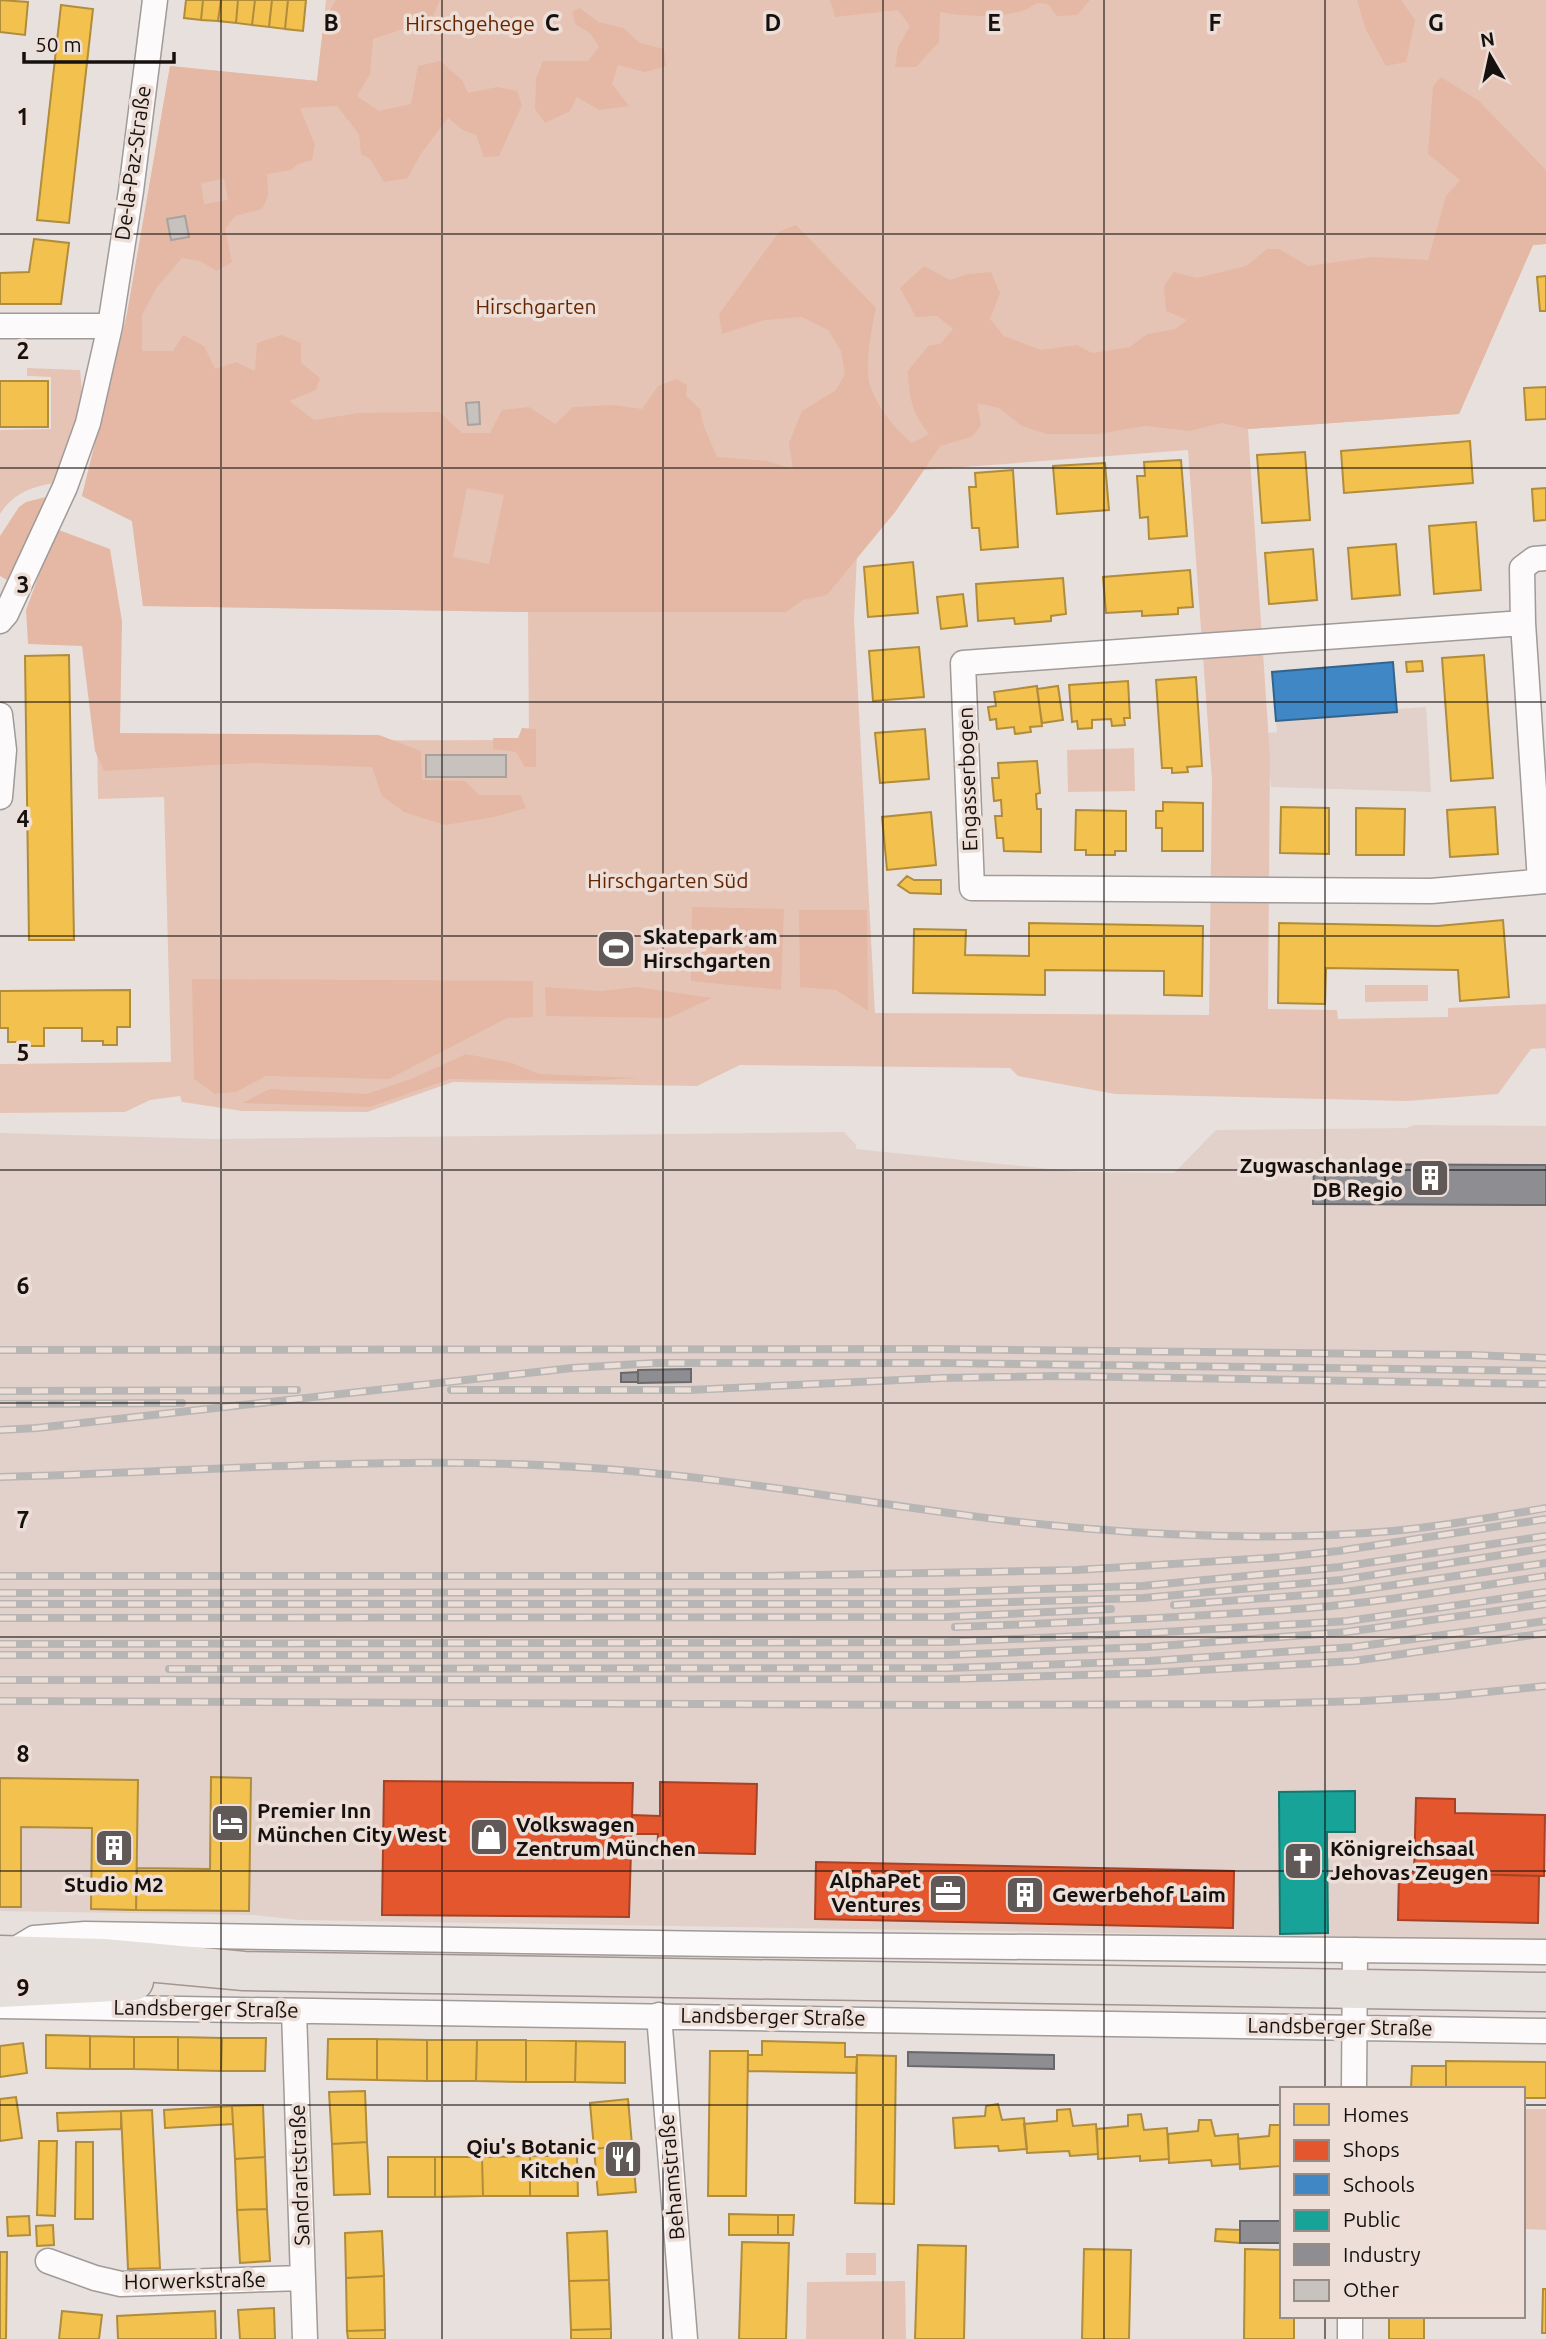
<svg xmlns="http://www.w3.org/2000/svg" width="1546" height="2339" font-family="Ubuntu,sans-serif">
	<style>
		.built { fill: #e1d1ca }
		.green { fill: #e6c4b5; fill-rule: evenodd }
		.forest { fill: #e4b8a4; fill-rule: evenodd }
		.homes { fill: #f2c14e; stroke: #b08c3b; stroke-width: 2 }
		.shops { fill: #e4572e; stroke: #a64225; stroke-width: 2 }
		.schools { fill: #3f88c5; stroke: #33648e; stroke-width: 2 }
		.public { fill: #17a398; stroke: #17776f; stroke-width: 2 }
		.industry { fill: #8d8d92; stroke: #69686b; stroke-width: 2 }
		.building { fill: #c8c2bf; stroke: #a8a29f; stroke-width: 2 }
		.lines { fill: none; stroke-linecap: round; stroke-linejoin: round }
		.minor-casing { stroke: #a09a98; stroke-width: 27 }
		.primary-casing { stroke: #a3958f; stroke-width: 41 }
		.minor { stroke: #fcfafa; stroke-width: 24 }
		.primary { stroke: #e6e0dd; stroke-width: 38 }
		.rail-casing { stroke: #b8b6b5; stroke-width: 8 }
		.rail { stroke: #eddfd8; stroke-width: 5; stroke-dasharray: 16; stroke-linecap: butt }
		.grid { fill: none; stroke: #16110f; stroke-width: 2; stroke-opacity: 0.55 }
		.labels { text-anchor: middle; stroke-width: 7; stroke-linejoin: round; paint-order: stroke }
		.park-label { font-size: 21px; fill: #652500; stroke: #eddfd8 }
		.street-label { font-size: 21px; fill: #16110f; stroke: #eddfd8 }
		.poi-label { font-size: 21px; font-weight: bold; fill: #16110f; stroke: #eddfd8; text-anchor: start }
		.grid-label { font-size: 23px; text-anchor: middle; font-weight: bold; fill: #16110f; stroke: #eddfd8; stroke-width: 7; stroke-linejoin: round; paint-order: stroke }
	</style>
	<rect width="100%" height="100%" fill="#e8e0dd"/>
	<path class="built" d="M1393,662l4,47 29,-2 5,85 -160,-5 -4,-54 10,-1 -5,-60z
		M1414,1125l132,1v814l-1247,-20 -46,-5 -253,-4v-778l214,6 630,-7 12,13v4l223,23 95,1 42,-43 190,-2z"/>
	<path class="green" d="M326,0h1220v244l-13,1 -74,169 -211,15 22,328 -2,252 69,1 1,9 110,-2v-9l98,-4v48l-1,-4 -14,1 -33,45 -92,7 -291,-7 -97,-18 -8,-8 -270,-3 -43,21 -244,-4 -86,30 -125,-1 -60,-9 -2,-6 -30,4 -25,12 -125,1v-49l171,-2 -7,-265 -66,2 -1,-58 432,-1 -1,-128 -385,-6 -11,-85 -50,-25 45,-182 43,-248 147,15zM1188,450l24,331 -3,234 -334,-2 -21,-394 3,-64 38,-43 29,-42z
		M27,368l53,2 3,33 -29,80c-24,4 -41,11 -54,31v-84l51,-1v-52l-24,-1z
		M1134,748l1,43 -67,1 -1,-42z
		M1365,985h63v16l-63,1z
		M1523,2109h23v121l-23,-1z
		M846,2253h30v22h-30z
		M905,2281l1,58h-100l1,-57z"/>
	<path class="forest" d="M336,0h104l-8,19 -59,20 -3,35 -13,22 22,15 32,-7 7,-38 22,-5 22,19 6,13 29,-6 20,4 5,14 -23,51 -15,1 -8,-22 -13,-5 -15,-12 -28,37 -12,23 -24,4 -14,-23 -9,-5 -2,-20 -22,-28 -37,2 15,37 -3,15 -14,4 -7,6 -24,4 1,22 -6,13 -27,7 -10,13 7,33 -15,9 -17,-10 -18,-3 -25,29 -15,28v36h31l10,-16 21,11 11,23 21,-7 19,9 2,-28 24,-8 20,8v20l19,15 -4,12 -27,11 25,19 45,-7 80,-1 23,21h28l12,-23 27,-3 26,17 18,-17 41,-2 28,4 16,-23 18,-7 11,6 -1,11 14,13 4,18 13,30 50,4 26,8 -4,-26 13,-32 34,-21 9,-16 -4,-23 -13,-21 -26,-13 -37,3 -43,14 -3,-20 60,-82 17,-7 80,83c-4,19 -12,59 -6,77 7,22 25,44 42,58l17,-9c-17,-21 -20,-36 -21,-63l20,-25 12,-2 13,-15 -16,-13 -21,1 -16,-29 24,-22 26,14 18,-6 23,-2 9,21 -10,26 14,17 37,14 36,-5 15,8 38,-6 17,-13 28,-5 12,-9 -21,-9 -2,-25 10,-14 23,6 49,-12 21,-17h12l29,17 64,-9 56,3 18,-64 14,-16 -32,-26 5,-68 8,-9 38,24 67,69v74l-13,1 -74,169 -211,15 -26,-6 -32,8 -45,-5 -47,8h-51l-25,-8 -23,-18 -22,-5 4,23 -10,11 -31,9 -45,66 -68,83 -24,5 -17,12h-257l-386,-6 -11,-85 -50,-25 45,-182 43,-248 147,15 7,-61zM224,179l4,21 -24,4 -3,-21zM467,488l37,7 -15,69 -36,-7z
		M830,0h260l-13,15 -20,1 -9,-12 -11,-1c-20,17 -73,14 -97,9l-1,30 -23,25h-21l3,-20 12,-21 -12,-16 -63,7z
		M1357,0h44l14,20 -9,42 -20,4 -20,-36z
		M580,8l18,14 25,6 17,15 24,6 2,17 -21,6 -27,-7 -6,19 17,22 -30,4 -22,-13 -7,14 -25,12 -10,-14 1,-30 7,-18h45l11,-14 -9,-14 -14,-8 -4,-13z
		M46,497h3l-37,86 -12,-7v-40l19,-29 7,-5z
		M56,529l54,20 12,72 -2,112 259,2 42,16 1,29 43,1 14,14h42l5,13 -32,9 -49,8 -41,-13 -22,-16 -10,-29 -121,-4 -147,8 -9,-20 -13,-105 -54,-2 -2,-34z
		M522,728l14,1v38h-11l-9,-15 -23,-3v-11h25z
		M692,907l92,2 -3,81 -90,-9z
		M799,910h68l1,101 -32,-21 -36,-3z
		M192,979l341,2v36l-26,1 -118,61 -123,-3 -30,16 -21,2 -21,-15z
		M545,987l55,4 36,-4 76,11 -43,20 -123,-2z
		M466,1054l46,9 27,11 101,4 -55,3 -135,-2 -80,28 -128,-4 28,-14 97,5 44,-15z"/>
	<path class="homes" d="M0,0l28,2 -3,33 -25,-3z
		M186,0h17l-2,20 -17,-2z
		M203,0h18l-3,21 -17,-1z
		M221,0h17l-2,23 -18,-2z
		M238,0h17l-3,25 -16,-2z
		M255,0h17l-3,27 -17,-2z
		M272,0h16l-3,29 -16,-2z
		M288,0h18l-3,31 -18,-2z
		M61,5l32,4 -24,214 -32,-3z
		M34,239l35,4 -8,61h-61v-31l29,-1z
		M1546,276v35h-6l-3,-34z
		M0,381h48v46h-48z
		M1546,387v32l-20,1 -2,-32z
		M1470,441l3,42 -129,10 -3,-42z
		M1305,452l5,68 -48,3 -5,-68z
		M1181,460l6,76 -38,3 -1,-22 -8,1 -3,-42h8l-1,-14z
		M1105,463l4,47 -52,4 -4,-48z
		M1013,470l5,77 -37,3 -2,-22h-7l-3,-41h7l-1,-14z
		M1546,488v32l-12,1 -2,-32z
		M1476,522l5,68 -47,4 -5,-68z
		M1396,544l4,51 -48,4 -4,-51z
		M1313,549l4,51 -48,4 -4,-51z
		M913,562l5,51 -50,4 -4,-50z
		M1190,570l3,37 -15,1v6l-36,2v-5l-36,2 -3,-36z
		M1063,578l3,36 -15,2v5l-36,3 -1,-6 -36,3 -2,-37z
		M963,594l4,32 -26,3 -4,-32z
		M919,647l5,50 -51,4 -4,-50z
		M69,655l5,285h-45l-4,-284z
		M1484,655l9,123 -42,3 -9,-123z
		M1422,661l1,10 -16,1 -1,-10z
		M1196,677l6,89 -15,1 1,5 -16,1v-5h-10l-6,-88z
		M1128,681l2,37h-6l1,7 -13,1 -1,-7 -19,1v8l-14,1 -1,-8 -5,1 -3,-37z
		M1037,686l5,40 -12,1 1,5 -16,2 -1,-7 -17,2 -1,-10 -6,1 -2,-13 8,-1 -2,-14z
		M1058,686l5,34 -21,3 -5,-34z
		M925,729l4,50 -49,4 -5,-50z
		M1037,761l3,32 -4,1 1,15h4v43l-37,-1 -1,-13h-6l-2,-22h7l-1,-16 -7,1 -2,-23h7l-1,-15z
		M1163,802l40,1v48h-41v-23h-6v-17h7z
		M1281,807l48,1v46l-49,-1z
		M1495,807l3,47 -48,3 -3,-47z
		M1356,808l49,1 -1,46h-48z
		M1076,810l50,1v40h-11v4h-29v-5h-11z
		M931,812l5,53 -49,5 -5,-53z
		M907,876l7,4h27v14l-31,-1 -12,-8z
		M1503,920l6,77 -49,4 -2,-31 -132,-2 -1,36 -47,-1 1,-80 159,3z
		M1029,923l174,3 -1,70 -38,-1v-24l-119,-1v25l-132,-2 1,-64 52,1 -1,25 64,1z
		M130,990v37h-13v18h-14v-4h-21v-13h-38v18h-15v-4h-21v-14h-8v-37z
		M211,1777l40,1 -2,133 -113,-1 1,-42 73,1z
		M0,1778l138,2 -2,130 -45,-1 1,-81 -71,-1v80h-21z
		M46,2035l44,1v33l-44,-1z
		M90,2036l44,1v32h-44z
		M134,2037h44v33l-44,-1z
		M178,2037l44,1 -1,33 -43,-1z
		M222,2038h44l-1,33h-44z
		M328,2039h49v41l-50,-1z
		M377,2039l50,1v41l-50,-1z
		M427,2040h50l-1,41h-49z
		M477,2040h49v42l-50,-1z
		M526,2040l50,1 -1,41h-49z
		M576,2041l49,1v41l-50,-1z
		M762,2041l83,2v14h12l-1,16 -108,-2v-16h14z
		M23,2043l4,30 -27,4v-31z
		M710,2051h38l-2,145h-38z
		M857,2055l39,1 -2,148 -39,-1z
		M1446,2061l100,1v36h-23v-9h-77z
		M1412,2066h34v23h-35z
		M365,2091l2,51 -35,2 -3,-52z
		M16,2097l6,41 -22,3v-42z
		M628,2099l4,46 -38,4 -4,-46z
		M998,2104l4,16 22,-2 3,31 -28,2 -1,-5 -43,2 -2,-30 32,-2 1,-10z
		M263,2105l2,52 -30,2 -3,-53z
		M232,2106l1,18 -68,4 -1,-18z
		M1070,2109l3,17 23,-2 2,30 -28,2 -1,-5 -42,2 -3,-29 33,-3v-11z
		M152,2110l8,158 -32,1 -7,-158z
		M121,2111v18l-63,2 -1,-18z
		M1141,2114l3,16 23,-2 2,31 -29,2v-5l-42,3 -1,-30 31,-3v-11z
		M1199,2120h12l4,16 23,-2 2,30 -28,2 -1,-6 -42,3 -1,-29 30,-3z
		M1270,2125h12v46l-1,-5 -41,3 -2,-30 31,-3z
		M39,2141h18l-2,75 -18,-1z
		M76,2142h17v77h-18z
		M367,2142l3,52 -36,1 -2,-51z
		M632,2145l4,47 -38,3 -4,-46z
		M530,2156h47l1,40h-48z
		M530,2156v40h-47l-1,-39z
		M265,2157l2,52 -30,1 -2,-51z
		M388,2157h47v40h-47z
		M435,2157h47l1,39 -48,1z
		M267,2209l3,52 -30,2 -3,-53z
		M729,2214l49,1v20h-49z
		M778,2215h16l-1,20h-15z
		M29,2216l1,19 -22,1 -1,-19z
		M53,2225l1,20 -17,1 -1,-20z
		M1216,2229l24,1v13l-25,-2z
		M382,2231l2,45 -38,2 -1,-45z
		M607,2231l2,49 -40,1 -2,-48z
		M742,2242l47,1 -3,96h-47z
		M918,2245l48,1 -2,93h-49z
		M1084,2249l47,1 -2,89h-47z
		M1245,2249l37,1v66h12v23h-50z
		M0,2252h7l-1,87h-6z
		M384,2276l1,54 -38,1 -1,-53z
		M609,2280l2,49 -40,1 -2,-49z
		M1543,2289h3v44h-4z
		M274,2308l1,31h-35l-2,-29z
		M62,2311l40,4 -3,24h-40z
		M215,2311l1,28h-98l-1,-23z
		M1389,2316h35v23h-35z
		M611,2329v10h-40v-9z
		M385,2330v9h-37l-1,-8z"/>
	<path class="shops" d="M384,1781l249,2 -4,134 -247,-2z
		M660,1782l97,2 -2,70 -98,-2 1,-18h-27l1,-19 28,1z
		M1416,1798l39,1v14l90,2 -1,61 -130,-3z
		M816,1862l418,9 -1,57 -418,-9z
		M1399,1872l140,4 -1,47 -140,-3z"/>
	<path class="schools" d="M1393,662l4,50 -121,9 -4,-49z"/>
	<path class="public" d="M1355,1791v41h-28l1,101 -48,1 -1,-142z"/>
	<path class="industry" d="M1314,1164l232,1v40l-233,-1z
		M691,1369v13l-53,1v-13z
		M638,1372v10h-17v-9z
		M908,2052l146,3v14l-146,-3z
		M1240,2221h42v22h-42z"/>
	<path class="building" d="M185,216l4,21 -18,3 -4,-21z
		M479,402l1,22 -12,1 -2,-22z
		M426,755h80v22h-80z"/>
	<g class="lines">
		<g class="minor-casing">
			<path id="minor" d="M0,326h110
				M0,621l6,-7 59,-127 23,-64 22,-97 21,-135 24,-191
				M1523,623l-560,40 9,225 459,3 115,-10
				M0,715l4,35 -4,47
				M1540,881l-17,-258 -1,-55 12,-9 12,-1
				M14,1950l20,-12 51,-4 635,10 826,8
				M0,2006l1546,25
				M294,2011l11,328
				M659,2015l26,324
				M1354,2089l1,-139
				M48,2261l47,17 26,6 182,-6
				M1350,2339v-23"/>
		</g>
		<g class="primary-casing">
			<path id="primary" d="M0,1955l104,3 140,13 1302,21
				M0,1988l134,-7"/>
		</g>
		<use href="#minor" class="minor"/>
		<use href="#primary" class="primary"/>
		<g class="rail-casing">
			<path id="rail" d="M0,1350l936,-1 537,6 73,3
				M451,1390h238l253,-12 116,-2 488,8
				M0,1391l297,-1
				M0,1404l182,-1
				M0,1430l37,-2 535,-60 83,-5h288l603,8
				M0,1477c197,-5 395,-23 592,-9 164,11 325,46 488,60 103,9 209,12 312,3 52,-5 103,-14 154,-23
				M0,1576h765l312,-6 206,-13 55,-6 208,-32
				M0,1593l945,-1 197,-6 198,-19 206,-31
				M0,1604h946l197,-6 198,-18 205,-32
				M1174,1605l171,-13 201,-29
				M0,1618l946,-1 165,-8
				M955,1627c110,-4 219,-9 328,-17 88,-6 176,-21 263,-34
				M0,1644l947,-2 199,-9 202,-12 198,-29
				M0,1655h947l200,-8 199,-15 200,-28
				M169,1669l779,-1 201,-7 205,-14 192,-26
				M0,1680l948,-1 202,-6 204,-12 192,-28
				M0,1701l948,4 300,-1 115,-3 85,-5 98,-10"/>
		</g>
		<use href="#rail" class="rail"/>
	</g>
	<path class="grid" d="M221,0v2339M442,0v2339M663,0v2339M883,0v2339M1104,0v2339M1325,0v2089M0,234h1546M0,468h1546M0,702h1546M0,936h1546M0,1170h1546M0,1403h1546M0,1637h1546M0,1871h1546M0,2105h1282M1523,2105h23M1325,2316v23"/>
	<defs>
		<g id="stadium-square" transform="scale(2.0125)"><rect x="-9" y="-9" width="18" height="18" rx="4" fill="#605957" stroke="#eddfd8"/><path d="M0-5a6.5 5 0 1 0 0 10a6.5 5 0 1 0 0-10ZM-3.5-1.8h7v3.6h-7Z" fill="#fff"/></g>
		<g id="building-square" transform="scale(2.0125)"><rect x="-9" y="-9" width="18" height="18" rx="4" fill="#605957" stroke="#eddfd8"/><path d="M-4-6H4V6H1V3H-1V6H-4ZM-2.5-4.3h1.7v1.8h-1.7ZM.8-4.3h1.7v1.8H.8ZM-2.5-1h1.7V.8h-1.7ZM.8-1h1.7V.8H.8Z" fill="#fff"/></g>
		<g id="hotel-square" transform="scale(2.0125)"><rect x="-9" y="-9" width="18" height="18" rx="4" fill="#605957" stroke="#eddfd8"/><path d="M-6-4.5h1.5V1H6V5H4.5V3h-9V5H-6ZM-4 0a1.8 1.8 0 1 1 3.6 0ZM.5 0V-2.5h3Q6-2.5 6 0Z" fill="#fff"/></g>
		<g id="shop-square" transform="scale(2.0125)"><rect x="-9" y="-9" width="18" height="18" rx="4" fill="#605957" stroke="#eddfd8"/><path d="M-5-2.5h2.3a2.7 3.5 0 0 1 5.4 0H5L5.5 6h-11ZM-1.5-2.5h3a1.5 2.3 0 0 0-3 0Z" fill="#fff"/></g>
		<g id="church-square" transform="scale(2.0125)"><rect x="-9" y="-9" width="18" height="18" rx="4" fill="#605957" stroke="#eddfd8"/><path d="M-1.2-6h2.4v3.5h3.3v2.4h-3.3V6h-2.4V-.1h-3.3v-2.4h3.3Z" fill="#fff"/></g>
		<g id="office-square" transform="scale(2.0125)"><rect x="-9" y="-9" width="18" height="18" rx="4" fill="#605957" stroke="#eddfd8"/><path d="M-6-3h4V-5.5h4V-3h4V5H-6ZM-1-4.5V-3h2v-1.5ZM-6 0V1H6V0Z" fill="#fff"/></g>
		<g id="restaurant-square" transform="scale(2.0125)"><rect x="-9" y="-9" width="18" height="18" rx="4" fill="#605957" stroke="#eddfd8"/><path d="M-5-6h1v4h1v-4h1v4h1v-4h1v5L-1.5 .5V6h-2V.5L-5-1ZM5-6V6H3V1.5H1.5Q1.5-4 5-6Z" fill="#fff"/></g>
	</defs>
	<g fill-rule="evenodd">
		<use href="#stadium-square" x="616" y="949"/>
		<use href="#building-square" x="1430" y="1178"/>
		<use href="#hotel-square" x="230" y="1823"/>
		<use href="#shop-square" x="489" y="1837"/>
		<use href="#building-square" x="114" y="1848"/>
		<use href="#church-square" x="1303" y="1861"/>
		<use href="#office-square" x="948" y="1893"/>
		<use href="#building-square" x="1025" y="1895"/>
		<use href="#restaurant-square" x="623" y="2159"/>
	</g>
	<g class="labels">
		<g class="park-label">
			<text x="470" y="31">Hirschgehege</text>
			<text x="536" y="314">Hirschgarten</text>
			<text x="668" y="888">Hirschgarten Süd</text>
		</g>
		<g class="street-label">
			<text transform="translate(133 163) rotate(-82)" y="7">De-la-Paz-Straße</text>
			<text transform="translate(968 779) rotate(-92)" y="7">Engasserbogen</text>
			<text transform="translate(206 2009) rotate(1)" y="7">Landsberger Straße</text>
			<text transform="translate(773 2017) rotate(1)" y="7">Landsberger Straße</text>
			<text transform="translate(1340 2027) rotate(1)" y="7">Landsberger Straße</text>
			<text transform="translate(300 2175) rotate(-92)" y="7">Sandrartstraße</text>
			<text transform="translate(672 2177) rotate(-95)" y="7">Behamstraße</text>
			<text transform="translate(195 2281) rotate(-1)" y="7">Horwerkstraße</text>
		</g>
		<g class="poi-label">
			<text x="643" y="944">Skatepark am<tspan x="643" dy="24">Hirschgarten</tspan></text>
			<text x="1403" y="1173" text-anchor="end">Zugwaschanlage<tspan x="1403" dy="24">DB Regio</tspan></text>
			<text x="257" y="1818">Premier Inn<tspan x="257" dy="24">München City West</tspan></text>
			<text x="516" y="1832">Volkswagen<tspan x="516" dy="24">Zentrum München</tspan></text>
			<text x="1330" y="1856">Königreichsaal<tspan x="1330" dy="24">Jehovas Zeugen</tspan></text>
			<text x="921" y="1888" text-anchor="end">AlphaPet<tspan x="921" dy="24">Ventures</tspan></text>
			<text x="114" y="1892" text-anchor="middle">Studio M2</text>
			<text x="1052" y="1902">Gewerbehof Laim</text>
			<text x="596" y="2154" text-anchor="end">Qiu's Botanic<tspan x="596" dy="24">Kitchen</tspan></text>
		</g>
	</g>
	<g class="grid-label">
		<text x="331" y="31">B</text>
		<text x="552" y="31">C</text>
		<text x="773" y="31">D</text>
		<text x="994" y="31">E</text>
		<text x="1215" y="31">F</text>
		<text x="1436" y="31">G</text>
		<text x="23" y="125">1</text>
		<text x="23" y="359">2</text>
		<text x="23" y="593">3</text>
		<text x="23" y="827">4</text>
		<text x="23" y="1061">5</text>
		<text x="23" y="1294">6</text>
		<text x="23" y="1528">7</text>
		<text x="23" y="1762">8</text>
		<text x="23" y="1996">9</text>
	</g>
	<rect x="1280" y="2087" width="245" height="231" fill="#eddfd8" stroke="#978d88" stroke-width="2"/>
	<rect x="1294" y="2104" width="35" height="21" fill="#f2c14e" stroke="#978d88" stroke-width="2"/>
	<text x="1343" y="2122" font-size="21" fill="#16110f">Homes</text>
	<rect x="1294" y="2140" width="35" height="21" fill="#e4572e" stroke="#978d88" stroke-width="2"/>
	<text x="1343" y="2157" font-size="21" fill="#16110f">Shops</text>
	<rect x="1294" y="2174" width="35" height="21" fill="#3f88c5" stroke="#978d88" stroke-width="2"/>
	<text x="1343" y="2192" font-size="21" fill="#16110f">Schools</text>
	<rect x="1294" y="2210" width="35" height="21" fill="#17a398" stroke="#978d88" stroke-width="2"/>
	<text x="1343" y="2227" font-size="21" fill="#16110f">Public</text>
	<rect x="1294" y="2244" width="35" height="21" fill="#8d8d92" stroke="#978d88" stroke-width="2"/>
	<text x="1343" y="2262" font-size="21" fill="#16110f">Industry</text>
	<rect x="1294" y="2280" width="35" height="21" fill="#c8c2bf" stroke="#978d88" stroke-width="2"/>
	<text x="1343" y="2297" font-size="21" fill="#16110f">Other</text>
	<g transform="translate(1490 56) rotate(351)" stroke="#eddfd8" stroke-width="5" paint-order="stroke">
	<path d="M0-5L12 26L0 18L-12 26Z" fill="#16110f"/>
	<text y="-10" font-size="19" font-weight="bold" text-anchor="middle" fill="#16110f">N</text>
	</g>
	<path d="M24 52v10h150v-10" fill="none" stroke="#16110f" stroke-width="3.5"/>
	<text x="35" y="52" font-size="21" fill="#16110f" stroke="#eddfd8" stroke-width="5" paint-order="stroke">50 m</text>
</svg>
